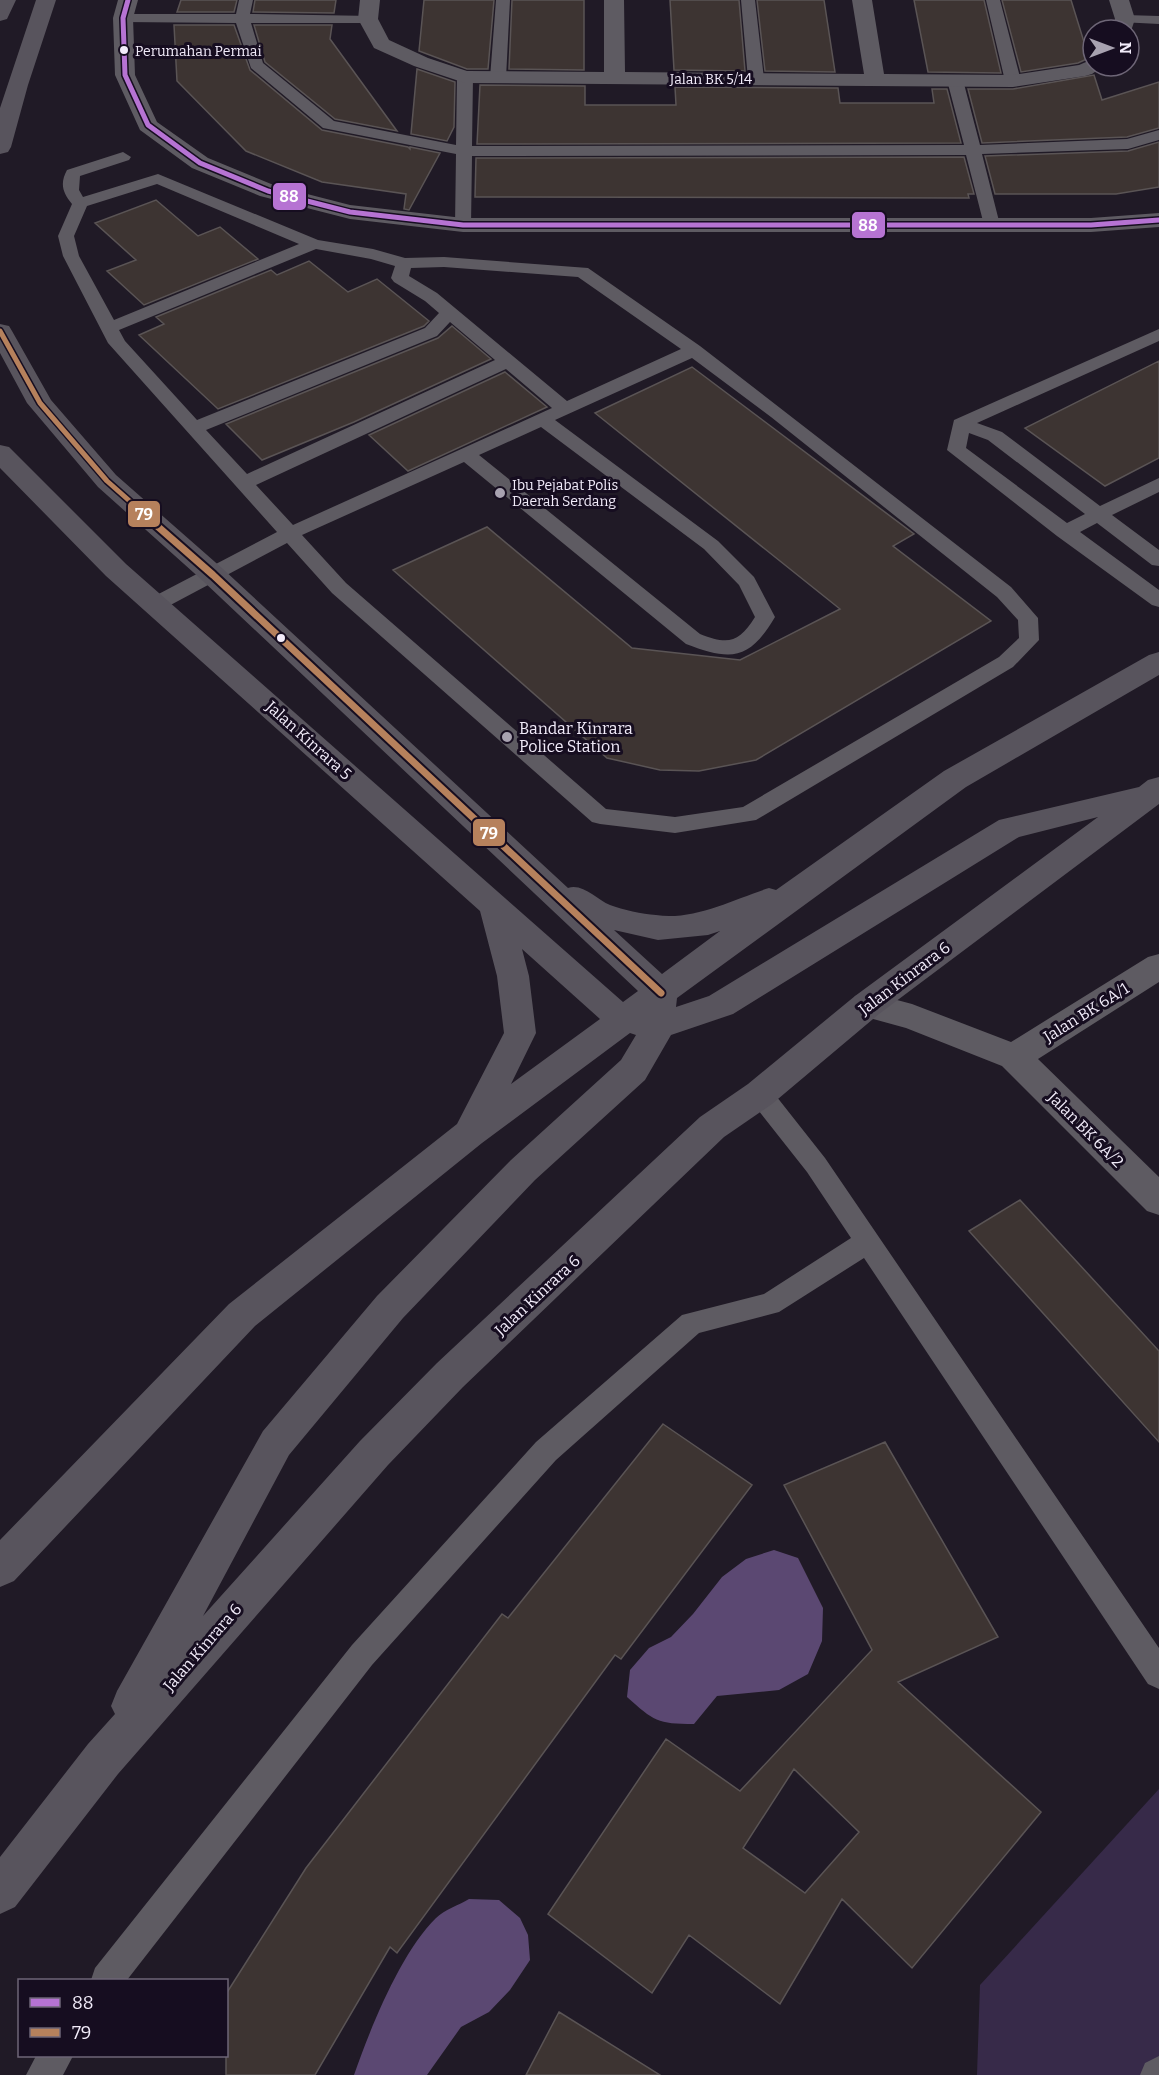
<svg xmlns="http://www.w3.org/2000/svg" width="1159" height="2075" font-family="Bitter,serif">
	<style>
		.green { fill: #372a49 }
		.water { fill: #5b4872 }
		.building { fill: #3d3432; stroke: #5a5455; stroke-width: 1.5; fill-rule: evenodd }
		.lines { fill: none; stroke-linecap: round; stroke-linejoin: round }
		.service { fill: #5e5b62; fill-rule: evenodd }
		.minor { fill: #5e5b62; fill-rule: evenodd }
		.secondary { fill: #58545d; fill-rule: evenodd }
		.bus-1-casing { stroke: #160d20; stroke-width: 8 }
		.bus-2-far1-casing { stroke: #160d20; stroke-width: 8 }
		.bus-2-casing { stroke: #160d20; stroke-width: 11 }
		.bus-1 { stroke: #b673d3; stroke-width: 5 }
		.bus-2-far1 { stroke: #b6815c; stroke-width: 5 }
		.bus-2 { stroke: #b6815c; stroke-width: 7 }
		.bus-dot { fill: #f2ecfa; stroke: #160d20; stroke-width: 2 }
		.poi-dot { fill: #a8a2b0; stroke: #160d20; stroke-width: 2 }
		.labels { text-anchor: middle; stroke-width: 6; stroke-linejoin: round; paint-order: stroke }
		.bus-label { font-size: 14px; fill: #f2ecfa; stroke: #160d20; text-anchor: start }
		.far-street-label { font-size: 14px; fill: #f2ecfa; stroke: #160d20 }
		.far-poi-label { font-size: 14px; fill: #f2ecfa; stroke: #160d20; text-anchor: start }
		.poi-label { font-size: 16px; fill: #f2ecfa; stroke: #160d20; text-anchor: start }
		.street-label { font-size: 16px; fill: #f2ecfa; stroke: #160d20 }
		.line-badge { stroke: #160d20; stroke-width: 2 }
		.badge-label { font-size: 16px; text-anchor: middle; font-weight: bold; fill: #fff }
	</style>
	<rect width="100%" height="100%" fill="#201a26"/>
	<path class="green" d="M1159,1789v286h-182l3,-90z"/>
	<path class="water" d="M774,1550l24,8 25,50 -1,33 -14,33 -29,16 -62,6 -23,28c-37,0 -40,-3 -67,-27l3,-27 19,-22 22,-11 22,-23 29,-37 24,-18z
		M469,1899l30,1 21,18 8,17 2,25 -20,30 -21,22 -28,15 -34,48h-73c16,-46 47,-123 82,-157 8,-8 23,-13 33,-19z"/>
	<path class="building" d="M181,0h56l-3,12h-57z
		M255,0h81l-2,13 -81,-1z
		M424,0h70l-6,69h-21l-48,-18z
		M512,0h72v70l-75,-1z
		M670,0h69l6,71 -71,-1z
		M757,0h67l11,72 -70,-1z
		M914,0h70l17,73 -73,-1z
		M1002,0h69l18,58 -11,5 -57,9z
		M174,25h60l16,45 72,60 86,17 2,2v-2l30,6 -31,57 -5,-1 2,-15 -84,-12 -76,-31 -69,-70z
		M254,25h78l-2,14 67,92 -62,-12 -70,-57z
		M417,69l38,13 -1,45 -7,14 -36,-7z
		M1094,75l8,25 57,-18v46l-32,9 -145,6 -14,-54h45z
		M480,85l105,1v19h91l-1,-18 163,1 2,15h94l-2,-14h15l14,54 -484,1z
		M1159,142v45l-43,7h-121l-10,-38 143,-5z
		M964,157l10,37h-6l1,4 -494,-1 1,-39z
		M156,200l42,36 22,-9 38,32 -114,46 -37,-34 29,-11 -41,-37z
		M309,261l39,31 29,-13 52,42 -5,5 -206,83 -79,-74 25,-11 -8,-7 115,-47 6,5z
		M452,326l39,33 -137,63 -92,38 -36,-36 212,-86z
		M1159,361v97l-54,28 -80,-58z
		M692,367l222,167 -21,12 98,75 -235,139 -57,11 -39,-1 -53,-12 -214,-188 94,-43 145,121 108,12 100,-51 -245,-196z
		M505,372l42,35 -139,64 -39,-36z
		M1020,1200l139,151v91l-190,-211z
		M663,1424l89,61 -131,174 -6,-4 -218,298 -7,-6 -75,128h-89v-81l80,-126 196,-254 6,4z
		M885,1442l113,195 -100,45 143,130 -129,156 -70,-69 -62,105 -91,-69 -37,58 -104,-79 118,-175 74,52 132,-141 -88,-165zM794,1769l65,63 -54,61 -62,-45z
		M559,2012l101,63h-134z"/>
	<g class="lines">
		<path class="service" d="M239,0h14l-3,14 123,2 2,3 -7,4h-117l12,40 71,58 122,24 1,-68 8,-5 8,5 -1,69 492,-1 -17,-65 8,-5 8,5 17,65 147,-6 32,-9v10l-31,9 -146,5 18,71 -8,5 -8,-5 -18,-70 -494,1 -1,69 -8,5 -8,-5 1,-71 -133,-26 -72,-60 -15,-45 -113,-1 -7,-4 7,-4h113z
			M496,0h14l-4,78 -8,5 -8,-5z
			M741,0h14l9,79 -8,5 -8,-5z
			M986,0h14l21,81 -3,3 -5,2 -8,-5z
			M1125,15l34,1v8l-39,-2 -2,-3 2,-3z
			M123,152l8,5 -2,3 -49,16 -1,14 4,7 75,-23 160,66 55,9 32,9 39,-1 144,11 112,78 311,241 27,31 1,22 -26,27 -257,153 -81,13 -75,-9 -8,-2 -260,-229 -45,-50 -124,66 -7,2 -7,-2 -3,-5 3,-5 128,-67 -169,-189 -45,-87 -5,-20 14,-32c-10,-12 -12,-21 -5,-34zM157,184l142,60 -185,76 -35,-64 -5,-20 13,-30zM316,249l55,10 24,7 -4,12 3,4 31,19 14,12 -14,15 -228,92 -72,-79 -6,-11zM444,267l134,10 103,72 -114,52 -130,-108 -28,-17 2,-8zM450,322l45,38 -248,114 -41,-44 231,-94zM692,358l79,59 226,180 21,23 1,18 -20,19 -256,150 -68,10 -69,-8 -260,-226 -44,-48 162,-73 222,182c45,17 63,17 89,-27l-21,-40 -36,-36 -163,-121zM506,369l46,39 -259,117 -37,-40zM541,427l163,122 35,36 16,32c-16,26 -27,28 -55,17l-221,-179z
			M1159,329v12l-182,82 25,9 98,74 59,-28v14l-47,23 47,35v16l-7,-1 -55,-42 -17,9 79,58v17l-7,-2 -95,-69 -110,-86 7,-30zM969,433l19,7 97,74 -18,9 -101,-75z
			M760,1084l9,3 56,71 334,490v41l-11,-5 -284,-426 -85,54 -80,21 -143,127 -184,205 -245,315h-36l4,-12 257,-323 184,-203 146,-127 82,-21 87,-56 -44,-66 -56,-71 -3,-7 3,-7z
			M36,2056h37l-10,19h-37z
			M1159,2056v19h-19l5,-12z"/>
		<path class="minor" d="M118,0h20l-5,18 2,57 22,47 51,36 68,28 74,19 113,13h628l68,-5v14l-68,5h-628l-113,-13 -90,-23 -68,-28 -52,-38 -25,-55 -2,-57z
			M360,0h20l-2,19 11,21 39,18 39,13 137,1v-72h20l1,72 239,2 -12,-74h20l12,74 129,1 66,-10 14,-6v7h10l-11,8 -7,2 -72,11 -548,-4 -51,-17 -40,-18 -16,-29z
			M1109,0h20l6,19 -5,15 -1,-4h-16l2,-11z
			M1159,954v28l-121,77 121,118v38l-12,-4 -145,-145 -96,-38 -51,-14 -4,-9 4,-9 12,-4 45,12 99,38 137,-85z"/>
		<path class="secondary" d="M0,0h16l-9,19 -7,2z
			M36,0h20l-28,85 -17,62 -3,5 -8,2v-46z
			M0,324l9,2 3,5 39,69 65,75 107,94 345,319c15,-5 29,12 42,17 13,5 32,9 46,10 37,6 78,-16 113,-27l7,2 168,-119 205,-116 10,-3v23l-193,112 -289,211 -1,9 33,-11 290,-176 140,-33 9,-7 11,-3v27l-280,210 -107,90 -48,33 -261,250 -75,78 -270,309 -103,133 -15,7v-57l88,-113 27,-30 -4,-8 6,-15 146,-260 114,-135 134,-136 110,-100 15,-25 -6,-2 -148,110 -227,183 -241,255 -14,6v-47l229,-236 228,-180 47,-91 -7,-57 -17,-65 -374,-335 -106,-108v-23l9,2 117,117 497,438 15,-11 -435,-410 -105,-94 -71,-84 -27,-50zM1098,817l-243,179 -107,88 -48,33 -263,246 -77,78 -157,175 86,-161 114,-137 132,-138 110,-100 26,-45 62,-21 286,-177zM614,930l44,10 50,-5 12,-4 -58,43zM522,949l78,70 -89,65 25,-51 -7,-57z"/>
		<g class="bus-1-casing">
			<path id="bus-1" d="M128,0l-5,18 2,57 23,50 52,38 68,28 82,21 113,13h628l68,-5"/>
		</g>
		<g class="bus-2-far1-casing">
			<path id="bus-2-far1" d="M0,331l40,72 67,78 34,30"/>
		</g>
		<g class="bus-2-casing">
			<path id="bus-2" d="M139,510l74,65 448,418"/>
		</g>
		<use href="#bus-1" class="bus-1"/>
		<use href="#bus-2-far1" class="bus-2-far1"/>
		<use href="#bus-2" class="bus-2"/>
	</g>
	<g class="bus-dot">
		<circle cx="124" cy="50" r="5"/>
		<circle cx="281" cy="638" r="5"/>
	</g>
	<g class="poi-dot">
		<circle cx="500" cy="493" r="6"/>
		<circle cx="507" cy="737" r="6"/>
	</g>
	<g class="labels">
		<g class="bus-label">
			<text x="135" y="56">Perumahan Permai</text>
		</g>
		<g class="far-street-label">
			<text x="711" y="84">Jalan BK 5/14</text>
		</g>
		<g class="far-poi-label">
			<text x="512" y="490">Ibu Pejabat Polis<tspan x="512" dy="16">Daerah Serdang</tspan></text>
		</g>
		<g class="poi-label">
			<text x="519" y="734">Bandar Kinrara<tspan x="519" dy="18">Police Station</tspan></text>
		</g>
		<g class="street-label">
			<text transform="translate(309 740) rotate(42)" y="6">Jalan Kinrara 5</text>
			<text transform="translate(904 978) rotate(-37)" y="6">Jalan Kinrara 6</text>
			<text transform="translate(1086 1012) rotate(-32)" y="6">Jalan BK 6A/1</text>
			<text transform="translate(1086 1129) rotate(45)" y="6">Jalan BK 6A/2</text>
			<text transform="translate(537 1295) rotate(-43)" y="6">Jalan Kinrara 6</text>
			<text transform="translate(202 1647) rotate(-49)" y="6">Jalan Kinrara 6</text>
		</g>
	</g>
	<g class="line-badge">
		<rect x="272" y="182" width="35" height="29" rx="6" fill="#b673d3"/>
		<rect x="851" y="211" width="35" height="28" rx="6" fill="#b673d3"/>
		<rect x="127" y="500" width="34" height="28" rx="6" fill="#b6815c"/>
		<rect x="472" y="818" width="34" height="29" rx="6" fill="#b6815c"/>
	</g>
	<g class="badge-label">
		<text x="289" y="202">88</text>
		<text x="868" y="231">88</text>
		<text x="144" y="520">79</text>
		<text x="489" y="839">79</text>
	</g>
	<rect x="18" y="1979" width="210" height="78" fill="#160d20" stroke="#6e6677" stroke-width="1.5"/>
	<rect x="30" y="1998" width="30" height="9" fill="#b673d3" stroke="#6e6677" stroke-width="1.5"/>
	<text x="72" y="2009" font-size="18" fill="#f2ecfa">88</text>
	<rect x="30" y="2028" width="30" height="9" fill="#b6815c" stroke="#6e6677" stroke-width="1.5"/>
	<text x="72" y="2039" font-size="18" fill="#f2ecfa">79</text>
	<g transform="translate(1111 48) rotate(90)"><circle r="28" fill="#160d20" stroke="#6e6677" stroke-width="1.5"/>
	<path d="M0-4.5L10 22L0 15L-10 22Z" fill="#a8a2b0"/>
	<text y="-9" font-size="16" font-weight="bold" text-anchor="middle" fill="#f2ecfa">N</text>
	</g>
</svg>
